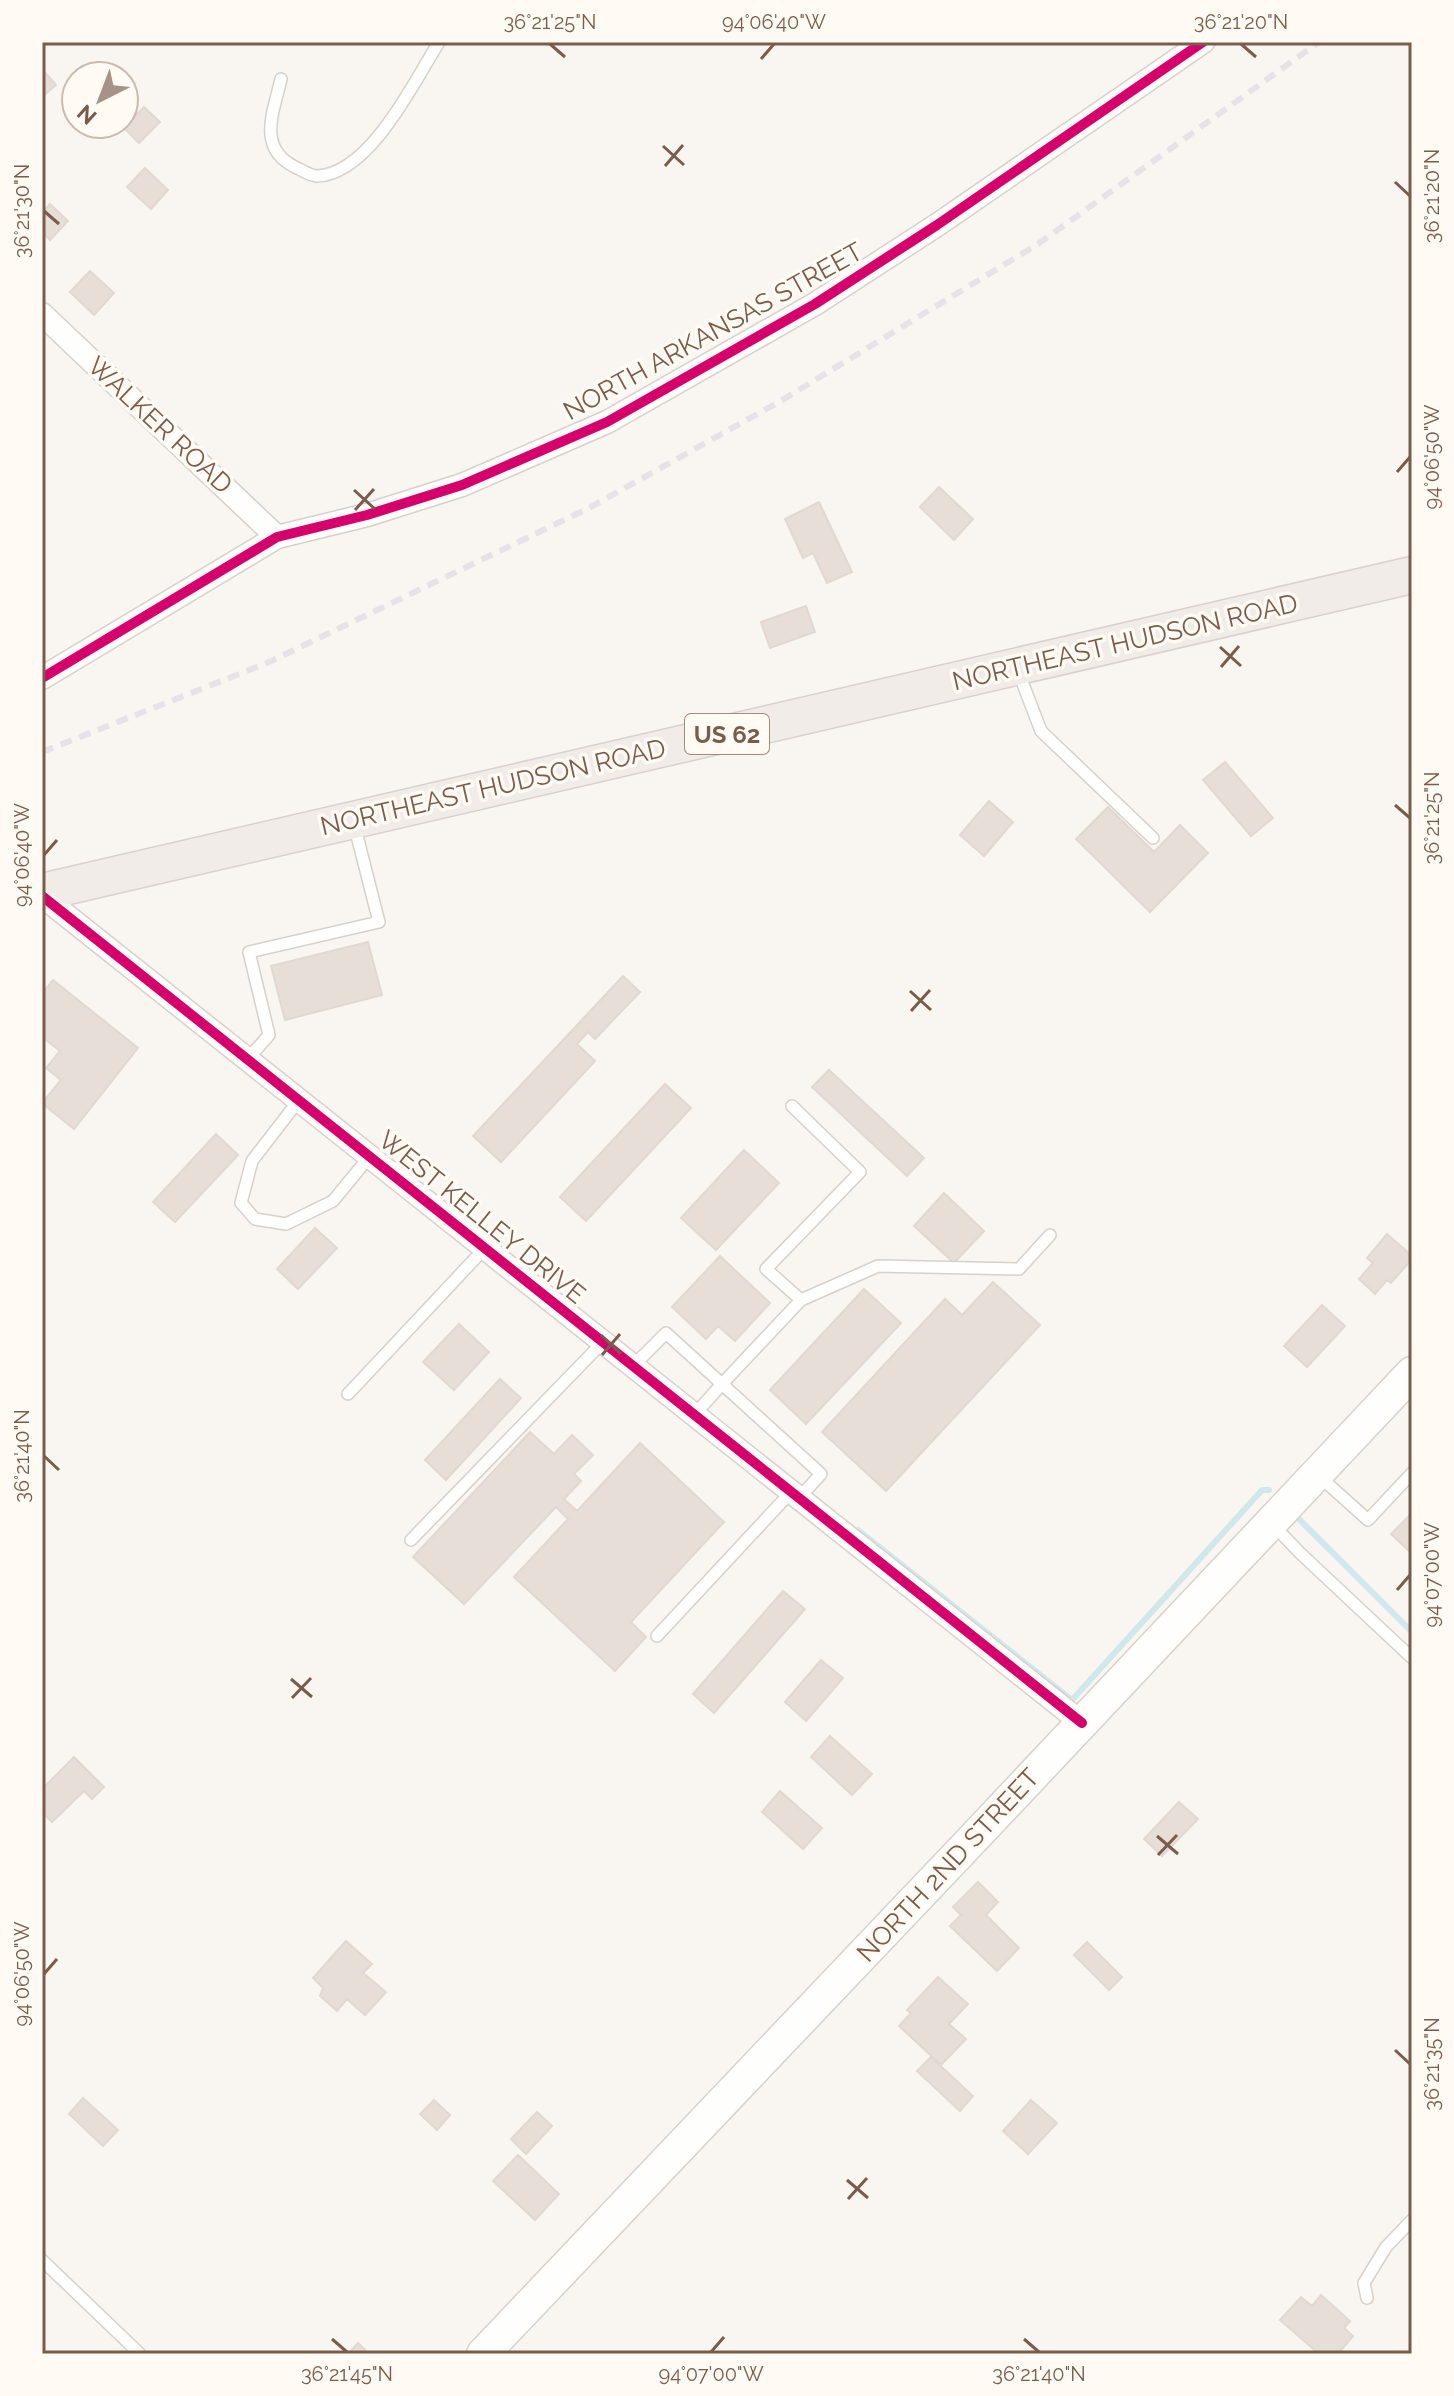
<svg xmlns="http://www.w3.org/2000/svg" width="1454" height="2396" viewBox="0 0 1454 2396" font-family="Raleway,sans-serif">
<rect width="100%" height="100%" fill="#f9f5f0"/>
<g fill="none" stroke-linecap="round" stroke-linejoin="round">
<path stroke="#d0e8ea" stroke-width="6" d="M1298 1518 1412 1632
M858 1530 1072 1700 1262 1490H1269"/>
</g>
<path fill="#e6ded7" stroke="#e2d8d2" stroke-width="2" d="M42 69 56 85 42 97Z
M144 107 160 122 139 143 124 128Z
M145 168 168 190 151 209 127 187Z
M50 204 68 221 50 240 42 232V213Z
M90 271 114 293 94 315 70 292Z
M939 487 973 519 954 540 920 507Z
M819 502 852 572 827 583 813 553 803 558 785 519Z
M806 606 815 632 770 648 761 622Z
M1225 762 1273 818 1251 836 1203 780Z
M989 801 1013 822 984 856 960 835Z
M1108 807 1154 852 1180 825 1208 853 1150 912 1076 839Z
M368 942 382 995 285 1020 271 966Z
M623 976 640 992 595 1039 588 1032 577 1044 595 1061 501 1162 473 1136Z
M53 980 138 1048 74 1129 42 1103 61 1080 46 1068 60 1051 42 1037V994Z
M829 1070 924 1158 907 1176 812 1087Z
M665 1084 691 1108 586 1221 560 1197Z
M216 1134 238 1155 175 1222 153 1202Z
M744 1150 779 1183 716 1250 681 1218Z
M944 1193 984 1231 954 1263 914 1226Z
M315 1228 337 1248 298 1289 277 1269Z
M1387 1234 1412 1256V1259L1391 1283 1387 1280 1375 1294 1359 1279 1373 1263 1367 1258Z
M720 1256 770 1303 735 1341 718 1326 706 1339 672 1307Z
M993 1282 1040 1325 886 1491 822 1432 945 1299 962 1315Z
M864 1289 901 1323 806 1424 770 1390Z
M1322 1305 1345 1326 1307 1367 1284 1346Z
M459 1324 489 1352 454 1390 423 1362Z
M500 1379 521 1398 446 1480 425 1460Z
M530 1432 554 1454 572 1435 593 1455 574 1474 581 1481 564 1499 577 1511 640 1443 724 1522 631 1622 646 1637 615 1671 514 1577 568 1519 556 1507 464 1604 413 1557Z
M1412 1513V1554L1391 1534Z
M783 1591 805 1609 714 1713 693 1694Z
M821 1660 843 1678 806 1721 785 1702Z
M830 1736 872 1774 852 1795 811 1757Z
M74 1757 104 1787 92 1799 84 1791 52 1822 42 1812V1789Z
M780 1791 822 1828 803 1849 762 1812Z
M1179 1802 1198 1819 1162 1856 1144 1839Z
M978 1882 998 1902 986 1915 1019 1948 997 1971 950 1926 961 1915 953 1907Z
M346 1941 372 1964 363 1973 386 1992 365 2015 347 1999 337 2011 320 1996 323 1988 313 1978Z
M1087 1942 1122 1977 1109 1990 1074 1955Z
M938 1977 968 2004 949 2024 966 2039 941 2065 899 2026 911 2013 907 2010Z
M931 2057 973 2096 960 2111 917 2071Z
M83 2098 118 2130 103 2146 69 2114Z
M434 2100 450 2115 437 2130 420 2114Z
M1031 2100 1057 2123 1028 2154 1003 2131Z
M537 2112 552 2126 526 2154 511 2139Z
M518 2155 559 2194 535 2220 493 2181Z
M1321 2295 1350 2321 1344 2328 1353 2336 1338 2354H1319L1280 2320 1301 2297 1312 2306Z
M358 2343 369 2354H348Z"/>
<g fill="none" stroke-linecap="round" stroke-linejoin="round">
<g stroke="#d7d1cb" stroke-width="14">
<path id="service" d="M281 79C274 111 256 148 295 167 302 170 310 176 317 176 370 174 414 82 439 42
M1018 671 1041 731 1153 838
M248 1059 269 1035 249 952 379 922 354 824
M299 1100 252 1161 241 1203 255 1219 286 1224 333 1201 370 1156
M801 1300 878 1266 1019 1269 1050 1235
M633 1366 666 1333 722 1384 801 1300 766 1269 860 1172 792 1106
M348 1394 485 1248
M694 1415 722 1384 821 1474 799 1498
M1319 1476 1368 1520 1412 1473
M1274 1526 1300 1553 1412 1658
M411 1540 603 1342
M657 1636 791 1492
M42 2260 140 2354
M1367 2298 1364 2283 1386 2247 1412 2220"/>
</g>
<g stroke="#d7d1cb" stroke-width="25">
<path id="minor" d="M42 314 277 537
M42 678 277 537 367 515 462 485 607 422 815 304 937 225 1203 42
M42 896 1082 1723"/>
</g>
<g stroke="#d9d2cb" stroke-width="35">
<path id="secondary" d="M483 2354 969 1843 1412 1373"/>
</g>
<g stroke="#dad1cc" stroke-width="39">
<path id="trunk" d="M42 892 1412 575"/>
</g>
<use href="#service" stroke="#fefefd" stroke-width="11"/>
<use href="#minor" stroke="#fefefd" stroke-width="22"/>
<use href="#secondary" stroke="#fefefd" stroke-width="32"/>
<use href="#trunk" stroke="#f2ece8" stroke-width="36"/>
<path stroke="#e6e3e7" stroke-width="6" stroke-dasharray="12 8" stroke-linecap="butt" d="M42 752 267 663 589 508 779 402 1038 244 1319 42"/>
<g stroke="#fffaf3" stroke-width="15">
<path id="cycleway" d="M42 678 277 537 367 515 462 485 607 422 815 304 937 225 1203 42
M42 896 1082 1723"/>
</g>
<use href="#cycleway" stroke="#d6006c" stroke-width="10"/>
</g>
<path fill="none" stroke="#7a5c4d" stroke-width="3" d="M550 44 565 57M1241 44 1256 57M761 59 774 44M663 146 684 165M665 166 683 145M1395 182 1410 196M44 211 59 224M1397 472 1410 457M354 490 375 509M355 510 374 489M1220 647 1241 666M1221 667 1239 646M1395 805 1410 818M44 855 57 840M910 991 931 1010M911 1011 930 990M601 1335 621 1354M602 1355 620 1334M44 1456 59 1470M1397 1590 1410 1575M291 1679 312 1697M292 1698 311 1678M1157 1836 1178 1854M1158 1855 1177 1835M44 1974 57 1959M1395 2050 1410 2064M847 2180 868 2198M848 2199 867 2178M332 2339 347 2352M1024 2339 1039 2352M711 2352 724 2337"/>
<g text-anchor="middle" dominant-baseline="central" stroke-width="7" stroke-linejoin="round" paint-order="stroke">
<rect fill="#fffaf3" stroke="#a28b7f" stroke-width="2" x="685" y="714" width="84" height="40" rx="6"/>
<g font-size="24" font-weight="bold" fill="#7a5c4d">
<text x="727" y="734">US 62</text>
</g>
<g font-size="26" fill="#7a5c4d" stroke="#fffaf3">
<text transform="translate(713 331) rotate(-29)">NORTH ARKANSAS STREET</text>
<text transform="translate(160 425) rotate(43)">WALKER ROAD</text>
<text transform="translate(1125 642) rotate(-13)">NORTHEAST HUDSON ROAD</text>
<text transform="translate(493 787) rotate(-13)">NORTHEAST HUDSON ROAD</text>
<text transform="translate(482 1217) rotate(39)">WEST KELLEY DRIVE</text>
<text transform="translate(948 1865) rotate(-47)">NORTH 2ND STREET</text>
</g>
</g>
<rect width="1454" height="2396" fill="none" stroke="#fffaf3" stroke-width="88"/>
<g transform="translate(100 100) rotate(222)"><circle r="38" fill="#fffaf3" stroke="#cabbb1" stroke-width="2"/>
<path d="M0-6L14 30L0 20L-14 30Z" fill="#a69286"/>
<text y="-12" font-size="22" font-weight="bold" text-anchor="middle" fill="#7a5c4d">N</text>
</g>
<rect x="44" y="44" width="1366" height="2308" fill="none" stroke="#7a5c4d" stroke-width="3"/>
<g font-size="20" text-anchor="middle" fill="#7a5c4d">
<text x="550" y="29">36°21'25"N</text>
<text x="774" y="29">94°06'40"W</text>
<text x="1241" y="29">36°21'20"N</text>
<text transform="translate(1432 196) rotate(-90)" y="7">36°21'20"N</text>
<text transform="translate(22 211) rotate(-90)" y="7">36°21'30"N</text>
<text transform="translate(1432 457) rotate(-90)" y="7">94°06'50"W</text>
<text transform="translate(1432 818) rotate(-90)" y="7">36°21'25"N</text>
<text transform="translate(22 855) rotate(-90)" y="7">94°06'40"W</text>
<text transform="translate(22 1456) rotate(-90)" y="7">36°21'40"N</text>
<text transform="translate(1432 1575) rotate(-90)" y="7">94°07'00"W</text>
<text transform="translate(22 1974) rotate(-90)" y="7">94°06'50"W</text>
<text transform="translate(1432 2064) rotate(-90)" y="7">36°21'35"N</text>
<text x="347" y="2381">36°21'45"N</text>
<text x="711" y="2381">94°07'00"W</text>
<text x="1039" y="2381">36°21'40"N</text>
</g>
</svg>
